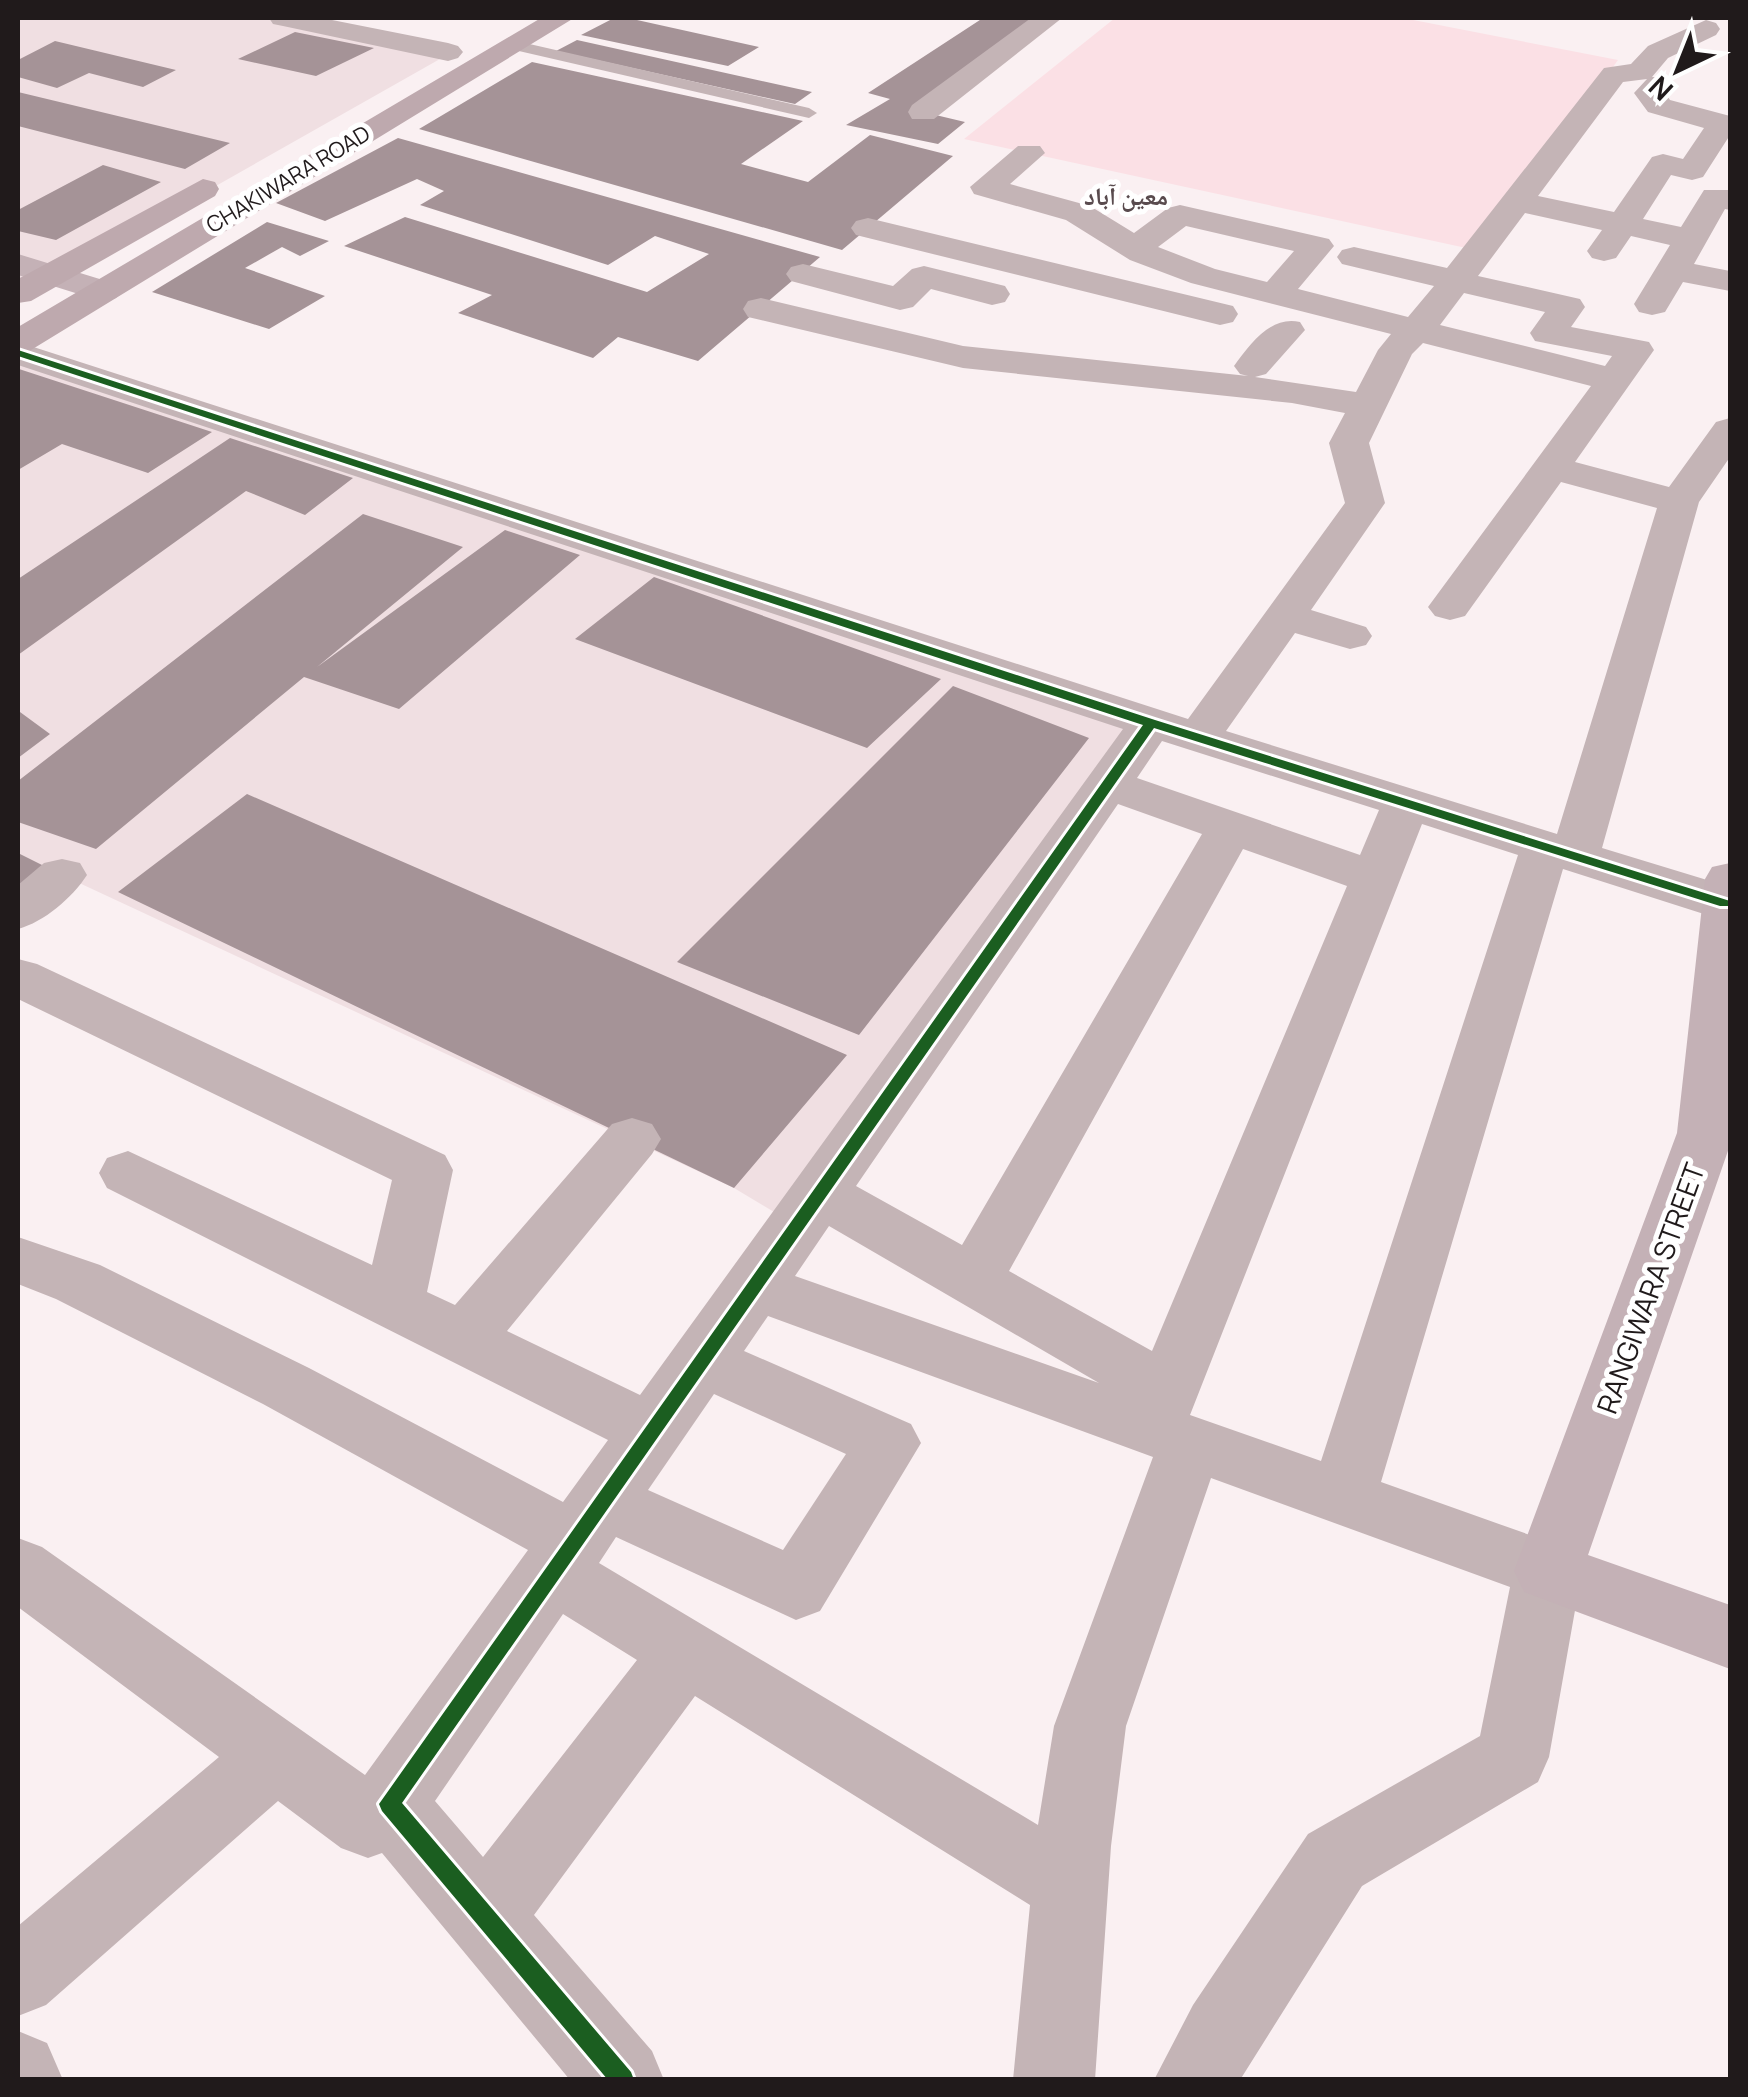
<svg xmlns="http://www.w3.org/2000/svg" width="1748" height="2097" viewBox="0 0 1748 2097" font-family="Manrope,'Noto Naskh Arabic',sans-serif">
<rect width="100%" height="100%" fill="#faf0f2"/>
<path fill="#f0dfe2" d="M18 18H273L447 55 18 298Z
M18 346 1151 723 799 1227 734 1188 62 875 18 911Z"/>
<path fill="#fbe0e5" d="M1115 18H1403L1618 60 1480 251 964 139Z"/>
<path fill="#a59397" d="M614 18H628L759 47 728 66 581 35Z
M983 18H1040L923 112 965 122 938 144 846 125 890 99 868 93Z
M295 32 374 48 316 76 238 59Z
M577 40 812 92 795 104 556 51Z
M55 41 176 70 143 87 89 73 57 88 18 77V60Z
M532 62 803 121 741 164 808 182 870 135 953 156 842 250 419 129Z
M18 92 230 143 185 169 18 126Z
M398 138 820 257 698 361 618 337 593 358 458 313 492 295 344 246 405 217 647 292 709 254 655 236 608 265 420 205 444 191 417 179 325 221 276 203Z
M103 165 161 182 56 240 18 231V210Z
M267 222 329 241 300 256 282 247 245 268 325 296 269 329 152 292Z
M19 369 212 432 148 473 62 444 18 470Z
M230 438 353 478 305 515 246 491 18 655V579Z
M363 514 463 547 317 667 505 530 580 555 399 709 304 677 96 849 18 822V781Z
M654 577 941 679 867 748 575 639Z
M953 686 1089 738 859 1035 677 962Z
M20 712 50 734 18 758V714Z
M247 794 847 1055 734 1188 118 892Z
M18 853 62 875 18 910Z"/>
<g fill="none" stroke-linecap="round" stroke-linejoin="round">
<path fill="#c4b4b6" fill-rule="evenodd" d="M512 40 809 108 817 113 809 118 506 48V42Z"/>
<path fill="#c4b4b6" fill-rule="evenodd" d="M269 18H322L448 43 458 46 463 52 458 58 448 61 283 26 273 24Z
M1031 18H1062L934 119H912L908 112 912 105Z
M1706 20 1716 23 1720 29 1716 35 1668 58 1652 77 1670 78 1674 84 1666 94 1670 100 1730 116V135L1703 177 1692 180 1671 175 1643 219 1681 227 1704 190H1730V210L1725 209 1694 264 1730 271V291L1683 282 1665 312 1652 315 1639 312 1634 304 1670 245 1631 236 1616 258 1604 261 1592 258 1587 251 1602 230 1525 213 1478 276 1580 299 1585 307 1571 327 1649 342 1654 350 1575 462 1669 487 1716 422 1730 418V457L1699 502 1602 848 1730 887V918L1707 915 1563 869 1381 1482 1572 1550 1582 1571 1549 1757 1538 1782 1362 1886 1240 2080H1154L1193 2005 1308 1834 1480 1736 1510 1587 1211 1478 1126 1726 1111 1846 1095 2080H1013L1030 1905 695 1696 534 1915 652 2051 664 2080H570L382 1853 368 1858 341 1848 278 1801 46 2005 18 2016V1926L219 1757 18 1607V1538L42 1547 365 1775 528 1550 263 1404 56 1299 18 1284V1237L100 1265 309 1368 563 1502 608 1440 107 1188 99 1173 107 1158 128 1151 372 1265 392 1180 18 999V959L37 964 445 1155 453 1170 427 1292 455 1305 612 1124 632 1118 652 1124 661 1139 652 1154 507 1331 640 1395 1123 729 18 365V342L1188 719 1345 503 1329 443 1345 413 1292 403 963 368 748 317 743 309 748 301 761 298 963 346 1248 376 1240 374 1234 366C1250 344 1271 315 1300 322L1305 330 1266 374 1255 377 1356 392 1378 350 1391 334 1191 283 1130 260 1066 220 974 194 970 187 1018 146H1040L1045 153 1010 184 1090 206 1134 233 1168 208 1180 205 1329 239 1334 246 1298 289 1408 317 1434 286 1342 264 1337 257 1342 250 1354 247 1447 268 1604 68 1631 64 1648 46ZM1647 79 1634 93 1648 112 1704 128 1683 159 1663 154 1652 157 1614 212 1538 196 1623 82ZM1186 226 1294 251 1267 282 1215 269 1158 247ZM1464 293 1545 312 1530 333 1535 341 1612 356 1605 366 1440 325ZM1423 343 1591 386 1428 607 1435 616 1450 620 1465 616 1561 482 1657 508 1557 834 1226 731 1295 633 1350 649 1366 645 1372 636 1366 627 1311 610 1385 503 1369 443 1412 354ZM1162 741 1379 810 1360 855 1137 778ZM1118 804 1202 834 962 1245 856 1186ZM1422 824 1518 855 1321 1461 1190 1415ZM1243 849 1347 886 1152 1351 1009 1271ZM829 1226 1099 1383 795 1276ZM768 1316 1153 1457 1054 1726 1038 1825 599 1563 616 1537 796 1620 820 1611 921 1443 911 1424 744 1351ZM714 1394 846 1454 783 1550 648 1490ZM563 1614 637 1660 483 1857 435 1801Z
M868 218 1233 306 1238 314 1233 322 1220 325 856 235 851 228 856 221Z
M803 264 893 286 912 269 924 266 1005 286 1010 294 1005 302 992 305 931 289 913 307 900 310 791 281 786 274 791 267Z
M62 859 80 863 87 875C72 898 44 922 18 929V885L44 863Z
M18 2031 47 2043 63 2080H18Z"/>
<path fill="#c4b1b6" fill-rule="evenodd" d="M18 254 116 284 122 291 116 298 104 302 18 275Z
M1730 863V1145L1588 1555 1730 1605V1669L1524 1592 1514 1571 1677 1133 1705 879 1712 867Z"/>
<path fill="#bea9ae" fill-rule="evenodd" d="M541 18H574L31 350 18 353V327Z
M203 179 215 182 219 189 215 196 31 301 18 303V279Z"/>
<g stroke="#fff" stroke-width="6">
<path id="cycleway" d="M18 350 1155 720 1730 901V906H1720L1154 728 402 1803 631 2072 634 2080H608L382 1811 379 1804 1143 725 18 356Z"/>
</g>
<use href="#cycleway" fill="#1b5e20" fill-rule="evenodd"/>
</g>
<g text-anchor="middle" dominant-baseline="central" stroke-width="10" stroke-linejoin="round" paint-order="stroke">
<g font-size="22" fill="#201a1b" stroke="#fff">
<text transform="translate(288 179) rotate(-31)">CHAKIWARA ROAD</text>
</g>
<g font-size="25" font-weight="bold" fill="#594b4e" stroke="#fff">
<text x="1126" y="195">معین آباد</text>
</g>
<g font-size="28" fill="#201a1b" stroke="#fff">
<text transform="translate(1650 1288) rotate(-70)">RANGIWARA STREET</text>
</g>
</g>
<rect width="1748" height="2097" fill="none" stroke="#201a1b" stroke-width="40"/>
<g transform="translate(1678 70) rotate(223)" stroke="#ffffff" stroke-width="8" paint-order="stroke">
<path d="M0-8L18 38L0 25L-18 38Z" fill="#201a1b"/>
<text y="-15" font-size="28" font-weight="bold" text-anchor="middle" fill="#201a1b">N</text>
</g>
</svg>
